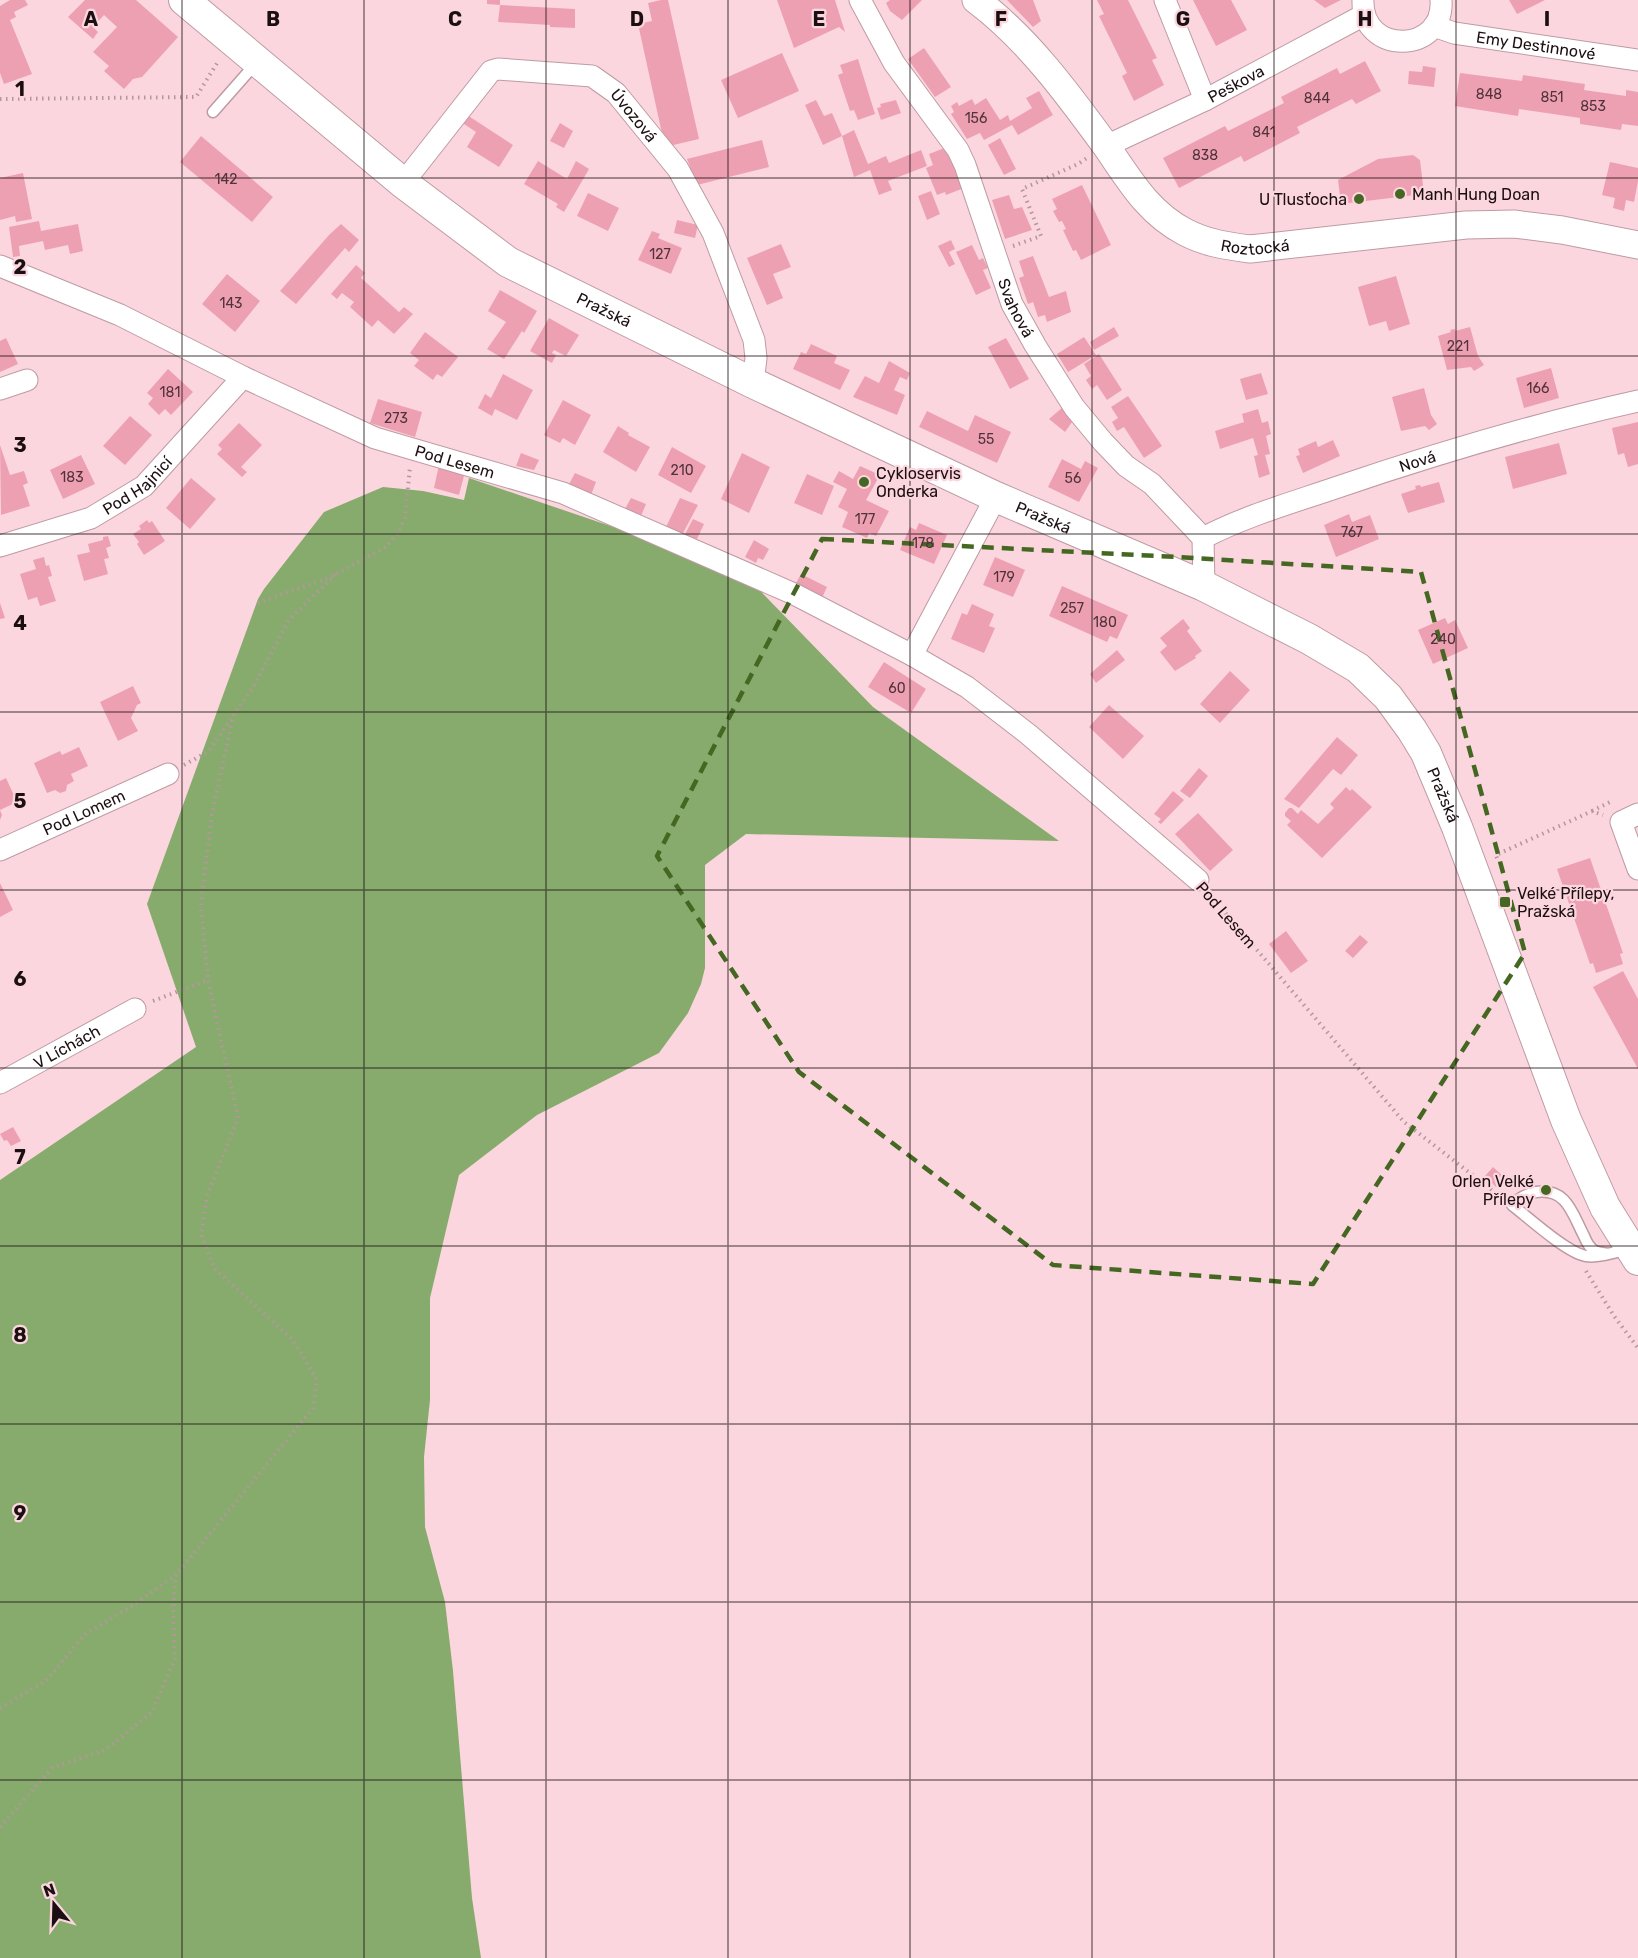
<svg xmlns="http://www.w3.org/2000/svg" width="1638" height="1958" viewBox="0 0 1638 1958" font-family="Rubik,sans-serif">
<rect width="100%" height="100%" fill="#fbd6de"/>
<path fill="#87ab6c" d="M469 478 740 570 873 707 1059 841 746 834 705 865V968L701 984 688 1013 659 1053 537 1115 459 1175 430 1298V1400L424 1457 425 1527 445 1602 453 1671 472 1898 481 1958H0V1180L196 1047 147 904 258 599 264 589 324 512 383 487 423 491 464 500Z"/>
<path fill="#eea0b3" d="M10 0H25L28 5 14 12 16 17 10 20 32 74 4 84 0 73V6Z
M85 0H136L178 37 142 77 133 79 124 89 104 71 109 66 93 52 117 27 104 15 93 27 98 32 93 39 68 17Z
M487 0H500V5L575 9V28L550 27V25L498 22 500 5 487 4Z
M661 0H668L699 139 665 147 638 24 652 21 648 3Z
M777 0H835L845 32 839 27 794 48Z
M890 0H922L902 20 890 11 886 3Z
M1007 0H1033L1041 21 1033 27Z
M1097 0H1128L1157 58 1152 60 1164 85 1134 101 1122 76 1127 73 1099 16 1104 14Z
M1193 0H1231L1247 30 1216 46Z
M1314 0H1341L1325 8Z
M1509 0H1545L1517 14Z
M924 48 951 87 935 97 908 59Z
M782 53 799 91 738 118 721 80Z
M858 59 875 114 858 120 854 110 850 111 838 75 843 73 840 65Z
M1365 61 1381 91 1356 104 1352 99 1297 127 1300 133 1244 162 1241 156 1179 188 1163 158 1225 126 1228 131 1284 103 1281 97 1337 68 1340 74Z
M1423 66 1436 68 1434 87 1408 84 1409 71 1422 72Z
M1460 73 1522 81 1523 75 1585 84 1584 90 1626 96V90L1638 92V126L1622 124 1621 130 1580 124V118L1560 115 1519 109 1518 116 1455 106Z
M1039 91 1053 115 1018 135 1012 125 984 140 980 133 967 139 951 114 954 112 951 106 957 102 959 106 972 99 975 105 986 98 1000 120 1008 115 1010 121 1032 108 1026 98Z
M816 100 824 116 832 113 842 136 823 145 805 105Z
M896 100 901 113 881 120 877 108 881 107 880 104Z
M467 115 513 145 499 167 467 147 476 132 461 122Z
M560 123 573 131 564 148 550 141Z
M854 130 868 164 886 156 889 163 921 150 927 166 888 181 892 190 879 195 870 170 854 177 842 136Z
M201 136 273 197 252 222 180 162Z
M1000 138 1016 169 1004 175 988 145Z
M762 140 769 167 697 185 687 159Z
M947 147 964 188 946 195 945 192 937 195 926 168 933 165 929 154Z
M1413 155 1420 160 1424 194 1341 204 1338 180 1378 159Z
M538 161 567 179 576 161 589 169 564 212 556 207 558 204 524 184Z
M1610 162 1638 168V181L1634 202 1626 200 1624 211 1613 208 1615 198 1602 195Z
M23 173 32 219 16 222 15 216 0 220V178Z
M1082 185 1111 245 1081 260 1076 250 1073 251 1063 230 1066 229 1062 221 1059 222 1053 211 1057 209 1052 199Z
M931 191 940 214 927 220 918 196Z
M588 193 619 208 608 231 577 216Z
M1009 195 1014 209 1022 207 1032 230 1005 239 992 200Z
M677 220 698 225 695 238 674 233Z
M39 221 41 231 78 224 83 251 70 254 68 245 45 250 43 241 19 246 20 256 13 257 9 227Z
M341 224 359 240 349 252 345 248 296 304 280 291 329 235Z
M652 231 660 234 658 238 682 248 671 274 638 260Z
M951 240 955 249 949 252 955 264 949 267 938 246Z
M781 244 791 267 773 274 783 298 767 305 747 258Z
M972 245 979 260 983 258 988 268 983 270 991 288 976 295 956 252Z
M1033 256 1049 297 1066 291 1071 312 1047 322 1045 315 1038 317 1033 302 1028 304 1019 278 1024 276 1019 261Z
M356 265 365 273 361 278 399 312 404 307 413 314 394 334 378 320 372 327 350 307 354 302 342 293 337 299 331 294Z
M227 274 260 301 235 332 202 304Z
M1396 276 1410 324 1389 331 1386 321 1369 326 1358 287Z
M500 290 537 311 524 333 522 331 504 359 487 349 506 322 488 311Z
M549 318 579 335 566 356 554 350 552 353 556 355 552 363 530 351Z
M1114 327 1119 336 1094 350 1090 342Z
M1470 327 1478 356 1484 365 1474 371 1471 367 1447 370 1438 336 1451 332 1450 330 1455 329V331Z
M425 332 458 357 442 377 437 374 433 380 414 366 419 360 410 353Z
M1084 337 1096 355 1068 372 1057 354Z
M6 338 18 364 0 372V341Z
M1006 338 1029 379 1010 389 988 347Z
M811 344 837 356 834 363 850 370 840 390 793 369 801 352 806 354Z
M1099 354 1122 390 1107 400 1097 385 1092 389 1086 380 1091 376 1084 364Z
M889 361 910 373 907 380 900 377 894 390 905 395 897 415 853 397 865 376 879 383Z
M1551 368 1559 398 1524 408 1516 378Z
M168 369 193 392 171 415 165 409 159 415 148 404 153 398 147 393Z
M1261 373 1268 394 1246 400 1240 379Z
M503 374 533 390 517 420 495 409 492 416 478 408 485 394 491 398Z
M1424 388 1431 415 1437 424 1429 430 1425 426 1401 431 1392 397Z
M1128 396 1162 446 1144 458 1124 427 1117 431 1112 422 1118 418 1111 407Z
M378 399 422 412 415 437 370 423Z
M563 400 591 415 575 445 563 438 560 443 544 435Z
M1063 407 1072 422 1065 432 1049 419Z
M1258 409 1262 423 1268 421 1271 434 1266 436 1270 454 1265 455 1270 474 1259 478 1254 456 1258 455 1253 438 1220 449 1215 431 1244 422 1242 414Z
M927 411 968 431 975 415 1011 432 997 463 919 427Z
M130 416 152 435 125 465 103 446Z
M1638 422V464L1628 467 1624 453 1618 455 1612 428Z
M239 423 262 445 241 467 247 472 242 477 217 454 222 449 218 445Z
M618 426 629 433 628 435 650 447 636 472 603 452Z
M1333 440 1340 456 1303 473 1296 456 1300 455 1298 449 1316 441 1318 447Z
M1559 443 1567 474 1513 489 1505 457Z
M0 445 10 475 24 471 28 483 23 485 30 506 1 515Z
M672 447 706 466 691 493 658 475Z
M521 453 539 460 534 470 516 466Z
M742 453 770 467 749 513 721 499Z
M81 455 95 484 63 499 50 470Z
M1062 459 1081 469 1085 461 1098 468 1079 502 1048 487Z
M439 465 465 472 459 495 434 488Z
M860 466 880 475 866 500 889 511 876 536 869 533 867 538 842 527 848 512 838 507 847 489 833 482 839 471 853 479Z
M575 473 596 482 591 495 568 486Z
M807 474 834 486 822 515 794 503Z
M191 478 216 499 190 529 166 508Z
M1439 482 1445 502 1408 513 1401 494 1416 489 1415 486 1420 485 1421 487Z
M631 498 646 504 641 516 625 509Z
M680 498 698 505 682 535 666 527Z
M1349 514 1352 522 1370 515 1379 539 1336 557 1324 525Z
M693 519 704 524 697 539 684 536Z
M147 520 149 523 152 521 165 541 144 555 137 544 139 542 133 534 141 529 139 526Z
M919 523 947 535 934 564 900 550 910 527 916 530Z
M108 536 111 546 106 548 109 558 104 559 108 574 84 581 77 555 90 552 88 544 103 540V537Z
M754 540 769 549 763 560 758 558 756 563 745 557Z
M44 557 46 566 49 565 52 576 48 577 56 601 40 606 37 597 28 600 20 574 36 569 33 560Z
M995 557 1025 570 1013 597 983 585Z
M801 574 827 587 822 598 795 585Z
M1062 586 1128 615 1117 639 1110 636 1107 642 1049 616Z
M0 603 5 618 0 619Z
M972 604 994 614 989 626 995 628 984 653 951 639 962 613 967 615Z
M1445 618 1448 624 1455 620 1468 648 1433 664 1418 630Z
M1183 619 1190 628 1187 631 1202 651 1195 656 1196 658 1175 671 1160 652 1167 646 1160 638Z
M1117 650 1125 660 1096 683 1090 674Z
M884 662 926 689 911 713 868 687Z
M1230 671 1250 690 1220 723 1200 704Z
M133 686 141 703 137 705 131 718 138 731 118 741 100 702Z
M1109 705 1144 736 1123 759 1089 727Z
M1337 737 1358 755 1341 775 1333 769 1299 808 1284 799Z
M79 747 88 766 71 774 74 781 67 785 66 791 60 793 55 790 47 793 34 763 60 751 62 755Z
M1199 768 1208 776 1190 798 1180 791Z
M6 778 17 802 0 810 2 815 0 820V781Z
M1346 787 1350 791 1352 789 1372 807 1322 858 1287 825 1291 821 1285 816V813L1289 808H1292L1298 814 1301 810 1318 824 1334 808 1330 804Z
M1173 791 1184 800 1161 824 1158 822 1161 819 1154 814Z
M1198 813 1233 850 1210 871 1175 834Z
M1590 858 1623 953 1620 954 1623 964 1596 973 1593 963 1590 964 1557 869Z
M0 883 13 910 0 917Z
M1286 931 1308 961 1291 973 1269 944Z
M1360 935 1368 942 1353 958 1345 951Z
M1623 971 1638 999V1069L1593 987Z
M13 1127 21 1141 11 1146 7 1140 4 1141 0 1134Z
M1493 1167 1505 1178 1496 1187 1485 1176Z"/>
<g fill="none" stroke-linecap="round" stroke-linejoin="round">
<g stroke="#be9ba3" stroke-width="13">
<path id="service" d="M213 112 257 62
M1609 1254C1605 1253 1598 1253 1595 1251 1589 1248 1586 1241 1584 1236 1572 1213 1567 1188 1536 1192 1526 1194 1519 1198 1512 1205 1529 1218 1567 1253 1586 1256 1599 1258 1615 1252 1628 1249"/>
</g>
<g stroke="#be9ba3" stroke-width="23">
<g id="minor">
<path id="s1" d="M860 0 894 63 958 150 965 165 1012 304 1035 345 1074 407 1103 442 1126 466 1152 484 1203 538 1204 586"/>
<path d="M1165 0 1205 100"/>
<path d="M1363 0C1361 56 1445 54 1441 0"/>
<path id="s2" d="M1434 26 1454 33 1638 60"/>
<path id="s3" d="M1106 146 1205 100 1364 15"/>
<path id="s4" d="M403 183 491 71 498 69 592 76 616 93 678 169 713 233 754 340 756 358 753 383"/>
<path id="s5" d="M0 266 120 315 243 377 375 438 563 493 794 594 912 655 967 687 1028 734 1198 880"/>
<path d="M0 389 27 380"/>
<path id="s6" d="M1203 538C1245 516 1291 503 1335 488 1435 454 1535 424 1638 401"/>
<path id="s7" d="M0 546 91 518 144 486 243 377"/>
<path d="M912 655 996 497"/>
<path d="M1638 814 1621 822 1638 869"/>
<path id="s8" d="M0 850 168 774"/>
<path id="s9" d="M0 1083 135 1009"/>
</g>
</g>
<g stroke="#be9ba3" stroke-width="29">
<g id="tertiary">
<path id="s10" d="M976 0C1028 39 1068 94 1106 146 1129 179 1147 212 1185 232 1206 243 1227 246 1250 249L1466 225 1514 224 1562 230 1638 245"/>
</g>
</g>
<g stroke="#be9ba3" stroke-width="32">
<g id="secondary">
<path id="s11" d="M184 0 403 183 508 262 753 383 996 497 1204 586 1309 639 1358 668 1388 697 1412 730 1426 753 1457 827 1566 1120 1605 1207 1638 1260"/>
</g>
</g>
<path stroke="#b4979d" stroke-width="4" stroke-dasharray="1.5 4.5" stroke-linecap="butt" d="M0 99 196 97 219 60
M1013 246 1041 236 1022 189 1078 164 1087 158
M258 603 328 578 386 547 397 534 405 518 410 467
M184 765 209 751 253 687 289 620 336 574
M1592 811 1610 802
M1497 858 1496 855 1592 811 1603 815
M1210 895 1404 1122 1501 1197
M153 1001 208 980
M1586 1271 1614 1316 1638 1348
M0 1708 46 1681 84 1635 135 1604 176 1575 313 1408 317 1380 293 1340 215 1269 201 1235 207 1196 238 1118 208 980 201 904 212 814 233 716
M0 1827 52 1768 105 1750 152 1712 175 1659 173 1608 176 1576"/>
<use href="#service" stroke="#fff" stroke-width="10"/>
<use href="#minor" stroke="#fff" stroke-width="21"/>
<use href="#tertiary" stroke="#fff" stroke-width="27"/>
<use href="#secondary" stroke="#fff" stroke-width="30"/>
</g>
<path fill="none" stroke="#446821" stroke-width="4.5" stroke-dasharray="12 8" stroke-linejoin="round" d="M822 539 1177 557 1421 572 1525 953 1313 1284 1053 1265 799 1072 657 856Z"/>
<path fill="none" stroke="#1c0f12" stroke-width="1.5" stroke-opacity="0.55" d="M182 0V1958M364 0V1958M546 0V1958M728 0V1958M910 0V1958M1092 0V1958M1274 0V1958M1456 0V1958M0 178H1638M0 356H1638M0 534H1638M0 712H1638M0 890H1638M0 1068H1638M0 1246H1638M0 1424H1638M0 1602H1638M0 1780H1638"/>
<g fill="#446821" stroke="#fbd6de" stroke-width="2">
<circle cx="1400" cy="194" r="6"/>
<circle cx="1359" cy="199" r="6"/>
<circle cx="864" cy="482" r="6"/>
<rect x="1499" y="896" width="12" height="12" rx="3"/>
<circle cx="1546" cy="1190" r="6"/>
</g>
<g text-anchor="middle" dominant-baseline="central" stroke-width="4.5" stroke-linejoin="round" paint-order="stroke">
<g font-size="14" fill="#50333a">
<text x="1489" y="94">848</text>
<text x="1552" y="97">851</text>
<text x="1317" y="98">844</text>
<text x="1593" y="106">853</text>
<text x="976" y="118">156</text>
<text x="1264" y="132">841</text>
<text x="1205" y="155">838</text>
<text x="226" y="179">142</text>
<text x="660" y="254">127</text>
<text x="231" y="303">143</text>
<text x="1458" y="346">221</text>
<text x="1538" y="388">166</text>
<text x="170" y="392">181</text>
<text x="396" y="418">273</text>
<text x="986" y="439">55</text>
<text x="682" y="470">210</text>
<text x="72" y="477">183</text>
<text x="1073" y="478">56</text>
<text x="865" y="519">177</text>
<text x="1352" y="532">767</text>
<text x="923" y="543">178</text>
<text x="1004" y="577">179</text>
<text x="1072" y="608">257</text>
<text x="1105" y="622">180</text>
<text x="1443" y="639">240</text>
<text x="897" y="688">60</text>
</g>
<g font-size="16" fill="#1c0f12" stroke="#fbd6de">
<text stroke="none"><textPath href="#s2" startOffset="104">Emy Destinnové</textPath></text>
<text stroke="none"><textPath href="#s3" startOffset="144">Peškova</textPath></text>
<text stroke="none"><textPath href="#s4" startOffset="302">Úvozová</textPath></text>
<text stroke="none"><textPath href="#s10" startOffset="387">Roztocká</textPath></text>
<text stroke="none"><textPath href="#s1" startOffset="348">Svahová</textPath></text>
<text stroke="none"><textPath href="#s11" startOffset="524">Pražská</textPath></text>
<text stroke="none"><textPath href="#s5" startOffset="496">Pod Lesem</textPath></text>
<text stroke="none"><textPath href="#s6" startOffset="228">Nová</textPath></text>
<text stroke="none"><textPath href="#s7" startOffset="152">Pod Hajnicí</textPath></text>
<text stroke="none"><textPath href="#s11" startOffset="1010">Pražská</textPath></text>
<text stroke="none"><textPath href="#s11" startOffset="1514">Pražská</textPath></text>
<text stroke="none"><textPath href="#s8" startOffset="92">Pod Lomem</textPath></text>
<text transform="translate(1226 915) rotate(49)">Pod Lesem</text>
<text stroke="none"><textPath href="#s9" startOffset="76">V Líchách</textPath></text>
</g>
<g font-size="16" fill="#1c0f12" stroke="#fbd6de" text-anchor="start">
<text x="1412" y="194">Manh Hung Doan</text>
<text x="1347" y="199" text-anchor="end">U Tlusťocha</text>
<text x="876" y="473">Cykloservis<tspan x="876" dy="18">Onderka</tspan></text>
<text x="1517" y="893">Velké Přílepy,<tspan x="1517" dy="18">Pražská</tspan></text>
<text x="1534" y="1181" text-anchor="end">Orlen Velké<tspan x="1534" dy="18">Přílepy</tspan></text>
</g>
</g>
<g font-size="20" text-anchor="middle" font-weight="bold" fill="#1c0f12" stroke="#fbd6de" stroke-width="4.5" stroke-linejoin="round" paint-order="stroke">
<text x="91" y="26">A</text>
<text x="273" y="26">B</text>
<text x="455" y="26">C</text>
<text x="637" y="26">D</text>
<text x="819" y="26">E</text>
<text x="1001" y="26">F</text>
<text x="1183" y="26">G</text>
<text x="1365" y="26">H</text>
<text x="1547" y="26">I</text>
<text x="20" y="96">1</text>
<text x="20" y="274">2</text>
<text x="20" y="452">3</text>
<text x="20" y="630">4</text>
<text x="20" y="808">5</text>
<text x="20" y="986">6</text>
<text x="20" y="1164">7</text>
<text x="20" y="1342">8</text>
<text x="20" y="1520">9</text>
</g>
<g transform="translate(54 1904) rotate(341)" stroke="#fbd6de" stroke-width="4.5" paint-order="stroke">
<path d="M0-4.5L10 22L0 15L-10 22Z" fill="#1c0f12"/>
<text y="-9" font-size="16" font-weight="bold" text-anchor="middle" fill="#1c0f12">N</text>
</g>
</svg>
